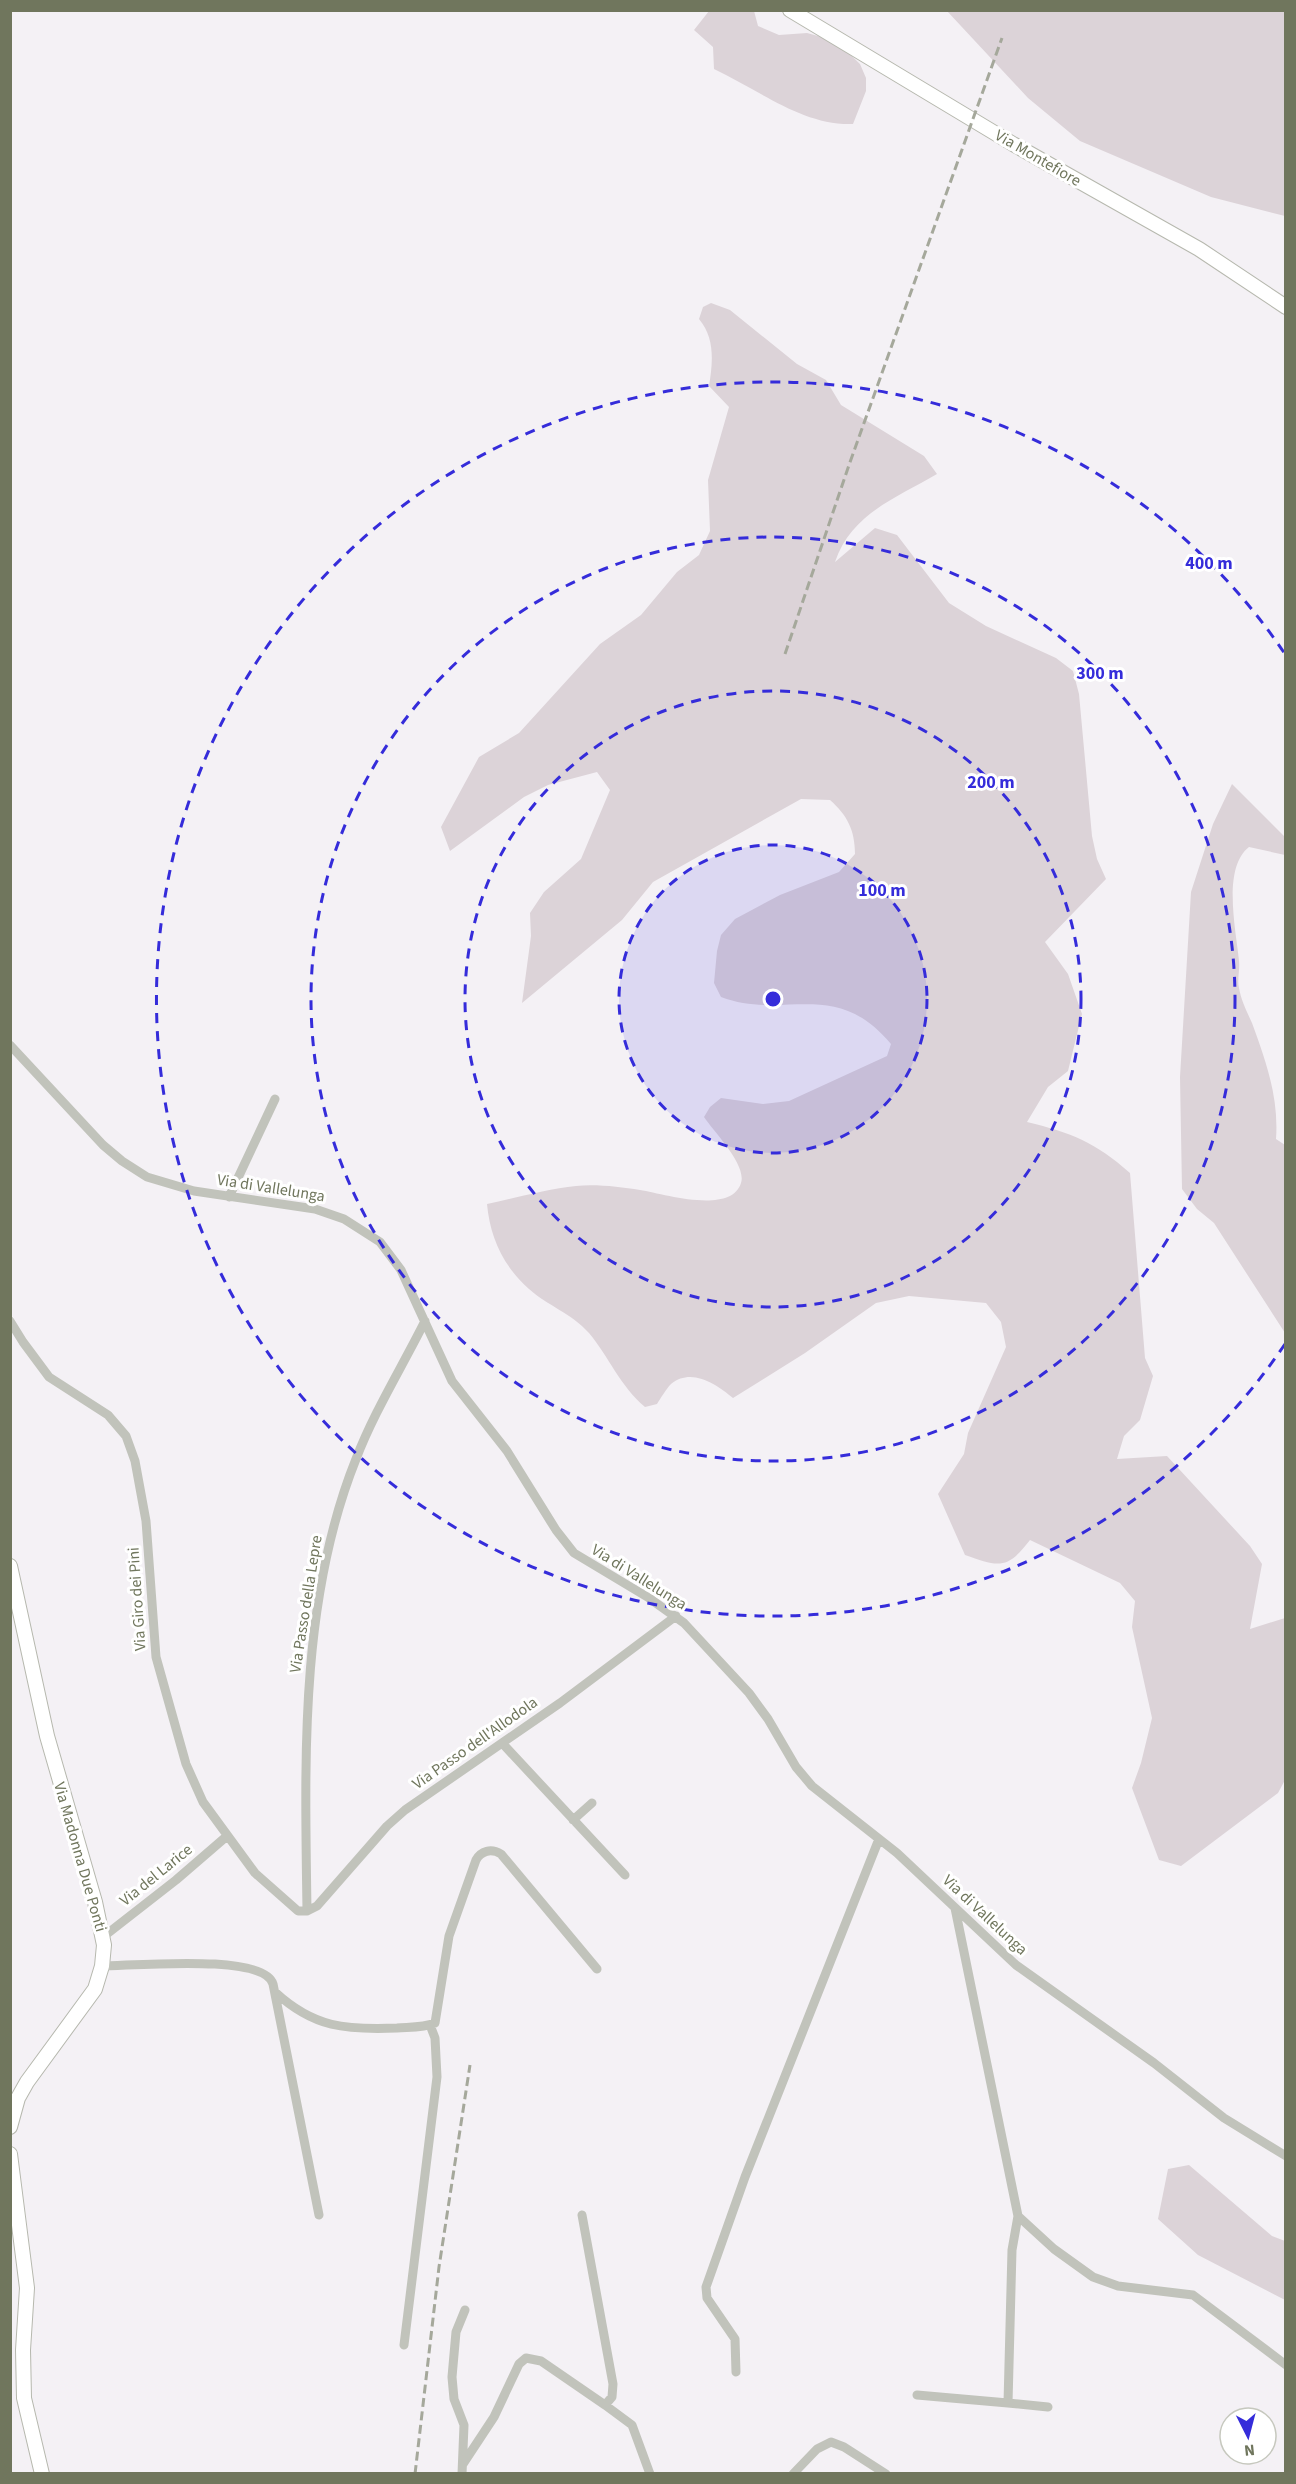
<svg xmlns="http://www.w3.org/2000/svg" width="1296" height="2484" viewBox="0 0 1296 2484" font-family="'Source Sans 3',sans-serif">
<rect width="100%" height="100%" fill="#f4f1f5"/>
<path fill="#dcd3d8" d="M709 11H754L758 26 779 35 807 33 836 41 860 64 866 78V91L853 124C803 126 759 90 714 69L713 47 694 30Z
M947 11H1285V216L1211 197 1080 141 1028 98Z
M711 303 730 310 797 364 826 380 841 405 924 456 937 474C896 498 851 514 835 562L875 528 897 535 949 603 986 626 1056 658 1073 671 1079 694 1092 836 1097 859 1106 879 1045 942 1068 974 1082 1014 1068 1071 1048 1087 1027 1122C1072 1133 1095 1142 1130 1173L1145 1358 1153 1376 1140 1420 1124 1436 1117 1459 1167 1456 1250 1546 1262 1564 1250 1629 1285 1618V1780L1278 1793 1181 1866 1159 1860 1132 1788 1141 1763 1152 1718 1132 1627 1135 1601 1120 1583 1030 1540C1007 1570 999 1567 965 1555L938 1494 964 1454 968 1433 1006 1347 1001 1322 986 1303 909 1296 876 1303 805 1353 733 1398C717 1385 692 1367 671 1384 666 1389 661 1398 657 1404L645 1407C620 1386 609 1357 589 1333 571 1313 548 1306 529 1289 503 1266 490 1237 487 1204 516 1198 547 1189 576 1186 597 1184 620 1187 640 1190 664 1194 731 1215 741 1183 747 1165 714 1132 704 1117L710 1107 721 1098 763 1104 789 1101 887 1056 891 1044C835 977 785 1021 721 997L714 983 717 951 721 935 735 919 780 895 839 872 855 854C855 830 847 815 830 800L801 799 653 882 622 920 522 1003 531 936 530 913 544 892 581 859 610 790 597 772 548 785 524 797 450 851 441 827 479 757 519 733 600 644 641 615 677 572 699 555 710 531 708 480 729 407 709 386C713 362 715 338 699 319L703 307Z
M1232 784 1285 837V855L1249 847C1222 868 1236 930 1239 961 1240 970 1237 980 1239 988 1241 1000 1247 1012 1252 1023 1266 1061 1279 1098 1276 1139L1285 1145V1333L1214 1223 1197 1209 1182 1189 1180 1077 1191 892 1213 824Z
M1189 2165 1272 2236 1285 2241V2300L1198 2255 1158 2219 1168 2169Z"/>
<g fill="none" stroke-linecap="round" stroke-linejoin="round">
<g stroke="#b6b8ae" stroke-width="16">
<path id="secondary" d="M790 10 1013 144 1199 249 1286 307
M10 1566 47 1736 95 1902 104 1945 102 1966 95 1989 27 2082 18 2098 10 2127
M10 2154 27 2288 23 2350 24 2398 42 2474"/>
</g>
<path stroke="#c1c3bb" stroke-width="9" d="M10 1045 103 1145 122 1161 147 1177 194 1191 315 1209 344 1219 380 1242 401 1270 452 1381 507 1451 556 1530 574 1553 649 1598 684 1623 749 1693 768 1719 796 1767 812 1786 897 1853 1016 1965 1154 2063 1224 2118 1286 2156
M229 1197 275 1099
M10 1321 23 1342 49 1377 108 1415 126 1436 135 1461 146 1521 156 1657 186 1764 203 1802 255 1873 298 1911H307L317 1906 387 1826 405 1810 560 1703 676 1616
M502 1743 625 1875
M573 1820 592 1803
M955 1908 1018 2216 1054 2249 1093 2277 1118 2286 1193 2295 1286 2365
M307 1911C305 1762 299 1601 356 1459 374 1412 402 1367 425 1321
M103 1937 176 1880 227 1836
M102 1966C132 1966 264 1953 273 1984L319 2215
M275 1992C314 2028 346 2030 397 2028 409 2027 423 2028 435 2023L449 1936 476 1860C481 1851 491 1848 501 1854L597 1969
M1018 2216 1012 2250 1008 2403 1048 2407
M404 2345 437 2077 435 2038 430 2025
M736 2372 735 2339 707 2298 706 2287 745 2177 879 1839
M917 2395 1008 2403
M605 2405 632 2425 650 2474
M463 2464 494 2417 519 2364 526 2358 541 2361 605 2405 612 2397 613 2384 582 2215
M462 2474 464 2425 454 2399 452 2377 456 2332 465 2310
M793 2474 817 2449 831 2442 844 2447 886 2474"/>
<use href="#secondary" stroke="#fff" stroke-width="14"/>
<path stroke="#a5a89b" stroke-width="3" stroke-dasharray="9 4.5" stroke-linecap="butt" d="M785 654 849 465 1002 38
M415 2474 439 2267 470 2065"/>
</g>
<circle cx="773" cy="999" r="154" fill="#352cda" fill-opacity=".12"/>
<g fill="none" stroke="#352cda" stroke-width="3" stroke-dasharray="10 8">
<circle cx="773" cy="999" r="154"/>
<circle cx="773" cy="999" r="308"/>
<circle cx="773" cy="999" r="462"/>
<path d="M1285 1344A617 617 0 1 1 1285 654"/>
</g>
<g text-anchor="middle" dominant-baseline="central" stroke-width="6" stroke-linejoin="round" paint-order="stroke">
<g font-size="16" fill="#70765d" stroke="#fff">
<text transform="translate(1038 158) rotate(30)">Via Montefiore</text>
<text transform="translate(271 1188) rotate(9)">Via di Vallelunga</text>
<text transform="translate(639 1577) rotate(32)">Via di Vallelunga</text>
<text transform="translate(137 1599) rotate(-94)">Via Giro dei Pini</text>
<text transform="translate(306 1604) rotate(-81)">Via Passo della Lepre</text>
<text transform="translate(475 1743) rotate(-35)">Via Passo dell'Allodola</text>
<text transform="translate(80 1857) rotate(74)">Via Madonna Due Ponti</text>
<text transform="translate(156 1875) rotate(-39)">Via del Larice</text>
<text transform="translate(985 1915) rotate(43)">Via di Vallelunga</text>
</g>
</g>
<circle cx="773" cy="999" r="9" fill="#352cda" stroke="#fff" stroke-width="3"/>
<g font-size="18" text-anchor="middle" font-weight="bold" fill="#352cda" stroke="#fff" stroke-width="6" stroke-linejoin="round" paint-order="stroke">
<text x="1209" y="569">400 m</text>
<text x="1100" y="679">300 m</text>
<text x="991" y="788">200 m</text>
<text x="882" y="896">100 m</text>
</g>
<rect width="1296" height="2484" fill="none" stroke="#70765d" stroke-width="24"/>
<g transform="translate(1248 2436) rotate(174)"><circle r="28" fill="#ffffff" stroke="#c6c8be" stroke-width="1.5"/>
<path d="M0-4.5L10 22L0 15L-10 22Z" fill="#352cda"/>
<text y="-9" font-size="16" font-weight="bold" text-anchor="middle" fill="#70765d">N</text>
</g>
</svg>
